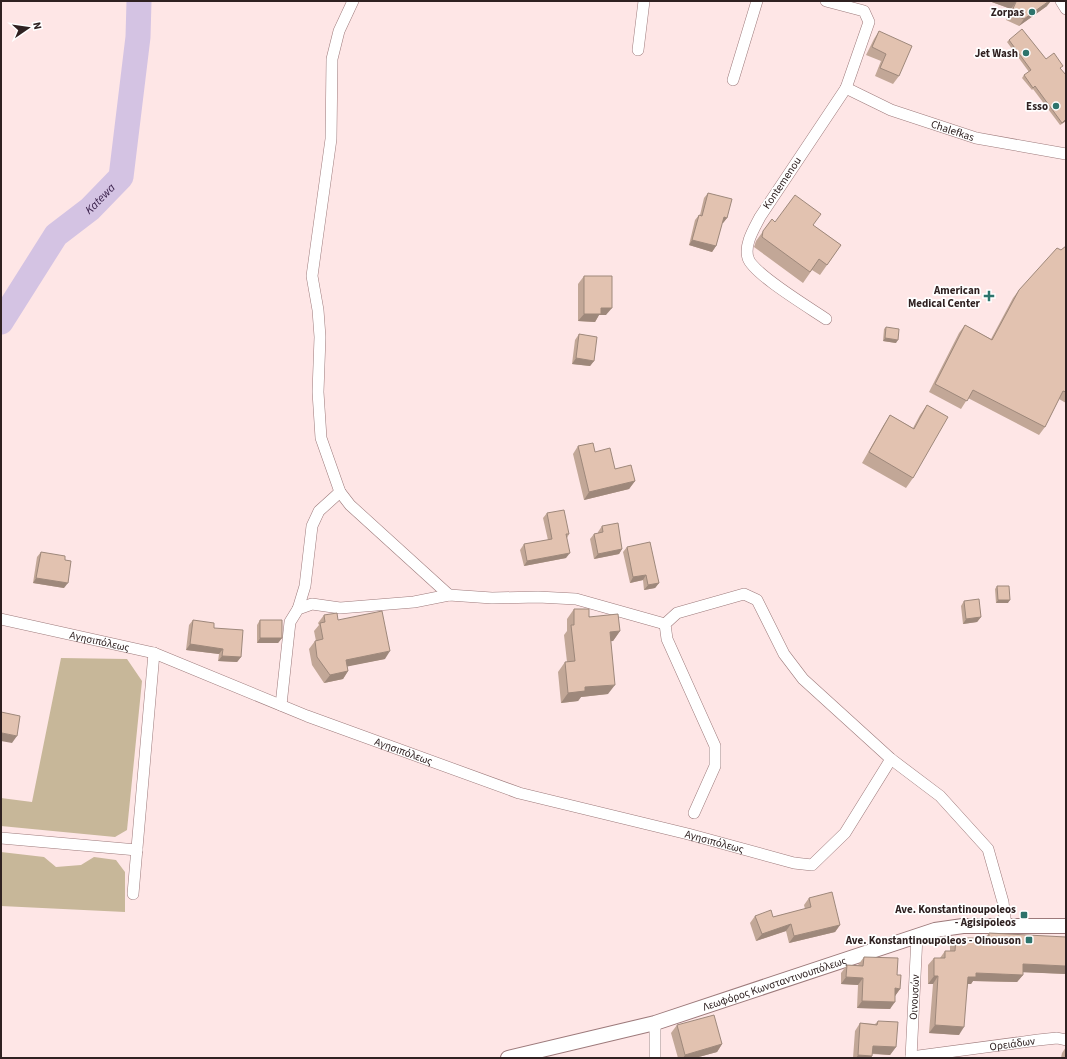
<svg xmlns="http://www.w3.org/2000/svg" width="1067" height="1059" viewBox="0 0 1067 1059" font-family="'Source Sans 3',sans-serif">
<rect width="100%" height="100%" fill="#fee6e6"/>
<path fill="#c7b799" d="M61 658 127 659 142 681 127 830 115 837 1 826V798L32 802Z
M1 852 44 857 56 867 81 865 94 857 116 860 125 872V912L1 906Z"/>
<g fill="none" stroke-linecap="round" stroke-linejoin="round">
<path stroke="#d4c3e3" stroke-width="25" id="s1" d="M1 322 56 235 90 209 121 177 138 37 139 1"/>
<g stroke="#9d7a7b" stroke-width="12">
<g id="minor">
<path d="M353 1 339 31 332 59 331 139 312 276 318 310 320 337 318 392 321 438 340 492 350 505 449 595"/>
<path d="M826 1 864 11 869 22 846 88 760 217C754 229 744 244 748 258 753 274 810 308 826 319"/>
<path d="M1061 1 1066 9"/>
<path d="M638 50 644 1"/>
<path d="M733 80 757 1"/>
<path id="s2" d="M846 88 891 110 976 138 1066 154"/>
<path d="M298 609 305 586 312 526 319 511 340 492"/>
<path id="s3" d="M1 619 154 653 307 716 519 793 688 834 794 863 812 865 845 833 891 759"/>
<path d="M281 705 290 622 298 609 312 604 340 608 414 602 449 595 492 598 538 597 576 599 665 624"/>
<path d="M694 813 715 766V746L667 639 665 624 677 613 744 594 757 600 784 654 803 679 891 759 940 796 988 849 1003 902 1006 926"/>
<path d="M1 838 137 850"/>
<path d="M133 894 154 653"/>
<path id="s4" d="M911 1057 1038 1040 1057 1038 1066 1040"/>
<path d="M655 1058V1023"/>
<path id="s5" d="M911 1058 917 936"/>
</g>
</g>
<g stroke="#9d7a7b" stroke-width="16">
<g id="tertiary">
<path id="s6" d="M508 1058 655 1023 935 930 963 926H1066"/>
</g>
</g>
<use href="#minor" stroke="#fff" stroke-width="11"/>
<use href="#tertiary" stroke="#fff" stroke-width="14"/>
</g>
<path fill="#c2a797" d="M989 1 1047 6 1019 26 1006 20 1011 9Z
M879 31 899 76 893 84 875 76 881 61 866 55 874 39Z
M1009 40 1046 59 1061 69 1066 121 1060 125 1033 89 1032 90 1022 78 1024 75 1029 72 1007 42Z
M708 193 727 218 723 223H722L716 246 712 252 689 245 695 220 699 215H700L704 198Z
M772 219 775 222 813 225 841 245 820 275 812 270 803 283 754 247 756 241Z
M1066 246V403L1059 399 1045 427 1039 435 968 398 961 409 929 392 959 333 965 325 991 339 1013 298 1019 290 1061 250Z
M584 276 606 315H599L595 322 578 321V284Z
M886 327 896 343 883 341 884 329Z
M579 334 594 361 590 366 572 364 575 340Z
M927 405 913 478 906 488 862 463 883 426 890 415 913 428 920 415Z
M578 446 595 452 615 469 635 481 629 489 584 500 573 454Z
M547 513 569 534 567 538 566 558 524 566 520 550 524 544 548 540 543 518Z
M602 526 622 549 619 554 594 559 590 539 594 534 598 533V532Z
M627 547 659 583 655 588 644 590 643 580 630 583 623 552Z
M41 552 65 560 64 588 33 583 37 557Z
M997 586 1008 603H996L995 589Z
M964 601 981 617 977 622 963 624 961 606Z
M574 609 620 631 613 641H610L608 694 581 697 578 701 561 703 558 672 565 662H567L564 635 567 631V619Z
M324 615 338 620 385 659 347 666 348 671 343 679 324 683 312 665 309 649 315 641H316L314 631 319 625 318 623Z
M193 620 214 628 241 657 237 662 218 661 219 654 186 650 189 625Z
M260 620 282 638 278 643H257V625Z
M809 898 840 925 835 932 789 943 786 931 756 941 750 923 755 916 773 917 805 909 804 905Z
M989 933 1066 974 1023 972V975L1017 982 973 981 971 984H968L959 1035 929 1033 933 984H928V965L934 958H940L945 951H950V946L956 938H985Z
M864 957 897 975 900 989 895 996 890 1009 857 1008 858 985 841 984V973L847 965H858Z
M878 1021 896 1047 890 1055 872 1054 871 1058H853L855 1031 860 1023 875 1024Z
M677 1025 722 1044 717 1052 695 1058H678L671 1033Z
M1066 1047V1058H1061L1062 1053Z"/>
<path fill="#9e887b" d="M989 1H1014L1016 2 1011 9Z
M1049 1H1051L1047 6 1019 26 1024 19Z
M1066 119V121L1060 125Z
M724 217 727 218 723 223 720 222Z
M692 240 716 246 712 252 689 245Z
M601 308H612L606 315H599L595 322 578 321 584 314Z
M885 338 898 340 896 343 883 341Z
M576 358 594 361 590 366 572 364Z
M635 481 629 489 584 500 589 492Z
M622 549 619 554 594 559 598 554Z
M570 553 566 558 524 566 527 561Z
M646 575 643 580 630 583 633 577Z
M36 578 68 583 64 588 33 583Z
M659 583 655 588 644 590 648 585Z
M998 600H1010L1008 603H996Z
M981 617 977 622 963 624 966 619Z
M620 631 613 641 603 642 610 632Z
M260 638H282L278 643H257Z
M190 644 223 649 219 654 186 650Z
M390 651 385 659 340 668 346 660Z
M222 656 241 657 237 662 218 661Z
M348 671 343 679 324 683 330 675Z
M615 685 608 694 581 697 578 701 561 703 568 693 585 687Z
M2 733 17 736 12 743 1 741V734Z
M791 924 786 931 756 941 762 934Z
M840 925 835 932 789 943 794 936Z
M1023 964 1066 966V974L1018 972Z
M976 973 1023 975 1017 982 973 981 971 984H963L968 977Z
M934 976H938L933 984H928Z
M846 977 863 978 858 985 841 984Z
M895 988 900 989 895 996Z
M862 1001 895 1002 890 1009 857 1008Z
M935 1025 964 1027 959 1035 929 1033Z
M722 1044 717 1052 695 1058H683L685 1055Z
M873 1046 896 1047 890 1055 867 1053Z
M858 1055 872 1056 871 1058H856Z"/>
<path fill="#e2c2b0" stroke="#9e887b" d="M1014 1H1049L1024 19 1011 13 1016 2Z
M1022 29 1046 59 1054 53 1063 66 1060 68 1066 75V119L1062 123 1035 86 1033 88 1024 75 1031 70 1009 40Z
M879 31 912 46 899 76 880 68 886 54 872 47Z
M708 193 732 199 727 218 724 217 716 246 692 240 699 215 702 216Z
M795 195 821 214 813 225 841 245 827 265 819 259 810 272 762 237 763 231 772 219 775 222Z
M1066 246V392L1063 391 1045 427 973 390 967 401 935 384 965 325 992 340 1019 290 1057 248 1061 250Z
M584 276H612V308H601V314H584Z
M886 327 899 329 898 340 885 338Z
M579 334 597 337 594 361 576 358Z
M927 405 948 417 913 478 869 452 890 415 914 429Z
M593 443 595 452 610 448 615 469 631 465 635 481 589 492 578 446Z
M564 510 569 534H566L570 553 527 561 524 544 552 539 547 513Z
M618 523 622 549 598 554 594 534 603 532 602 526Z
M650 542 659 583 648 585 646 575 633 577 627 547Z
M41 552 65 556V560L71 561 68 583 36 578Z
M997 586H1009L1010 600H998Z
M979 599 981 617 966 619 964 601Z
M574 609H589V617L618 614 620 631 610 632 615 685 585 687V691L568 693 565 662 575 661 571 625H574Z
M382 611 390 651 346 660 348 671 330 675 317 657 315 641 323 639 320 623 325 622 324 615 337 613 338 620Z
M193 620 214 623V628L243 630 241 657 222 656 223 649 190 644Z
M260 620H282V638H260Z
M1 712 20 716 17 736 2 733 1 736Z
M832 892 840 925 794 936 791 924 762 934 755 916 771 910 773 917 811 907 809 898Z
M989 933 1066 937V966L1023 964V975L976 973V977H968L964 1027 935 1025 938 976H934V958H945V951H955L956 938H989Z
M864 957 898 958 897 975H901L900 989 895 988V1002L862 1001 863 978 846 977 847 965 863 966Z
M714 1015 722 1044 685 1055 677 1025Z
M878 1021 898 1022 896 1047 873 1046 872 1056 858 1055 860 1023 877 1025Z"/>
<g fill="#2d746c" stroke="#fff" stroke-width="1.5">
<circle cx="1032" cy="12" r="4"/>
<circle cx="1026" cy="53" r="4"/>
<circle cx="1056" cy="106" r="4"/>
<path d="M987 290h4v4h4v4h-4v4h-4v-4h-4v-4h4z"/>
<rect x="1020" y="911" width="8" height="8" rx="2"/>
<rect x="1025" y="936" width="8" height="8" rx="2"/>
</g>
<g text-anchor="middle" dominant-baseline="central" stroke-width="3.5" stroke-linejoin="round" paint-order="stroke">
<g font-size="11" font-weight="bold" fill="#2f2121" stroke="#fff" text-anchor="end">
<text x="1024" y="12">Zorpas</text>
<text x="1018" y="53">Jet Wash</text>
<text x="1048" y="106">Esso</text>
<text x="980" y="290">American<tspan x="980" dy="13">Medical Center</tspan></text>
<text x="1016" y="909">Ave. Konstantinoupoleos<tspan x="1016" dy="13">- Agisipoleos</tspan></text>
<text x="1021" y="940">Ave. Konstantinoupoleos - Oinouson</text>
</g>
<g font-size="11" fill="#2f2121" stroke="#fff">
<text stroke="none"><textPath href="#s2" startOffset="115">Chalefkas</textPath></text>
<text transform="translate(782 183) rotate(-56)">Kontemenou</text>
<text stroke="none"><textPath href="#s3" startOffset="101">Αγησιπόλεως</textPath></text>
<text stroke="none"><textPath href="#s3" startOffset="425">Αγησιπόλεως</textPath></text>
<text stroke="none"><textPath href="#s3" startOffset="749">Αγησιπόλεως</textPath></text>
<text stroke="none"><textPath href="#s6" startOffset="277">Λεωφόρος Κωνσταντινουπόλεως</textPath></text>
<text stroke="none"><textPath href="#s5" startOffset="61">Οινουσών</textPath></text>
<text stroke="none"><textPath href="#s4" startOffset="102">Ορειάδων</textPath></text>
</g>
<g font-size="12" font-style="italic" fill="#3c234d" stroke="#fff">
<text stroke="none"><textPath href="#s1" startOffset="160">Katewa</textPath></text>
</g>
</g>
<rect width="1067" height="1059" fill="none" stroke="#2f2121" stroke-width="4"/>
<g transform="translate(28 28) rotate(77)" stroke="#ffffff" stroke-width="3" paint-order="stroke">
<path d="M0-3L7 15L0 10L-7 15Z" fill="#2f2121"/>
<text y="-6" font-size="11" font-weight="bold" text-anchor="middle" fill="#2f2121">N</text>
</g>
</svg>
